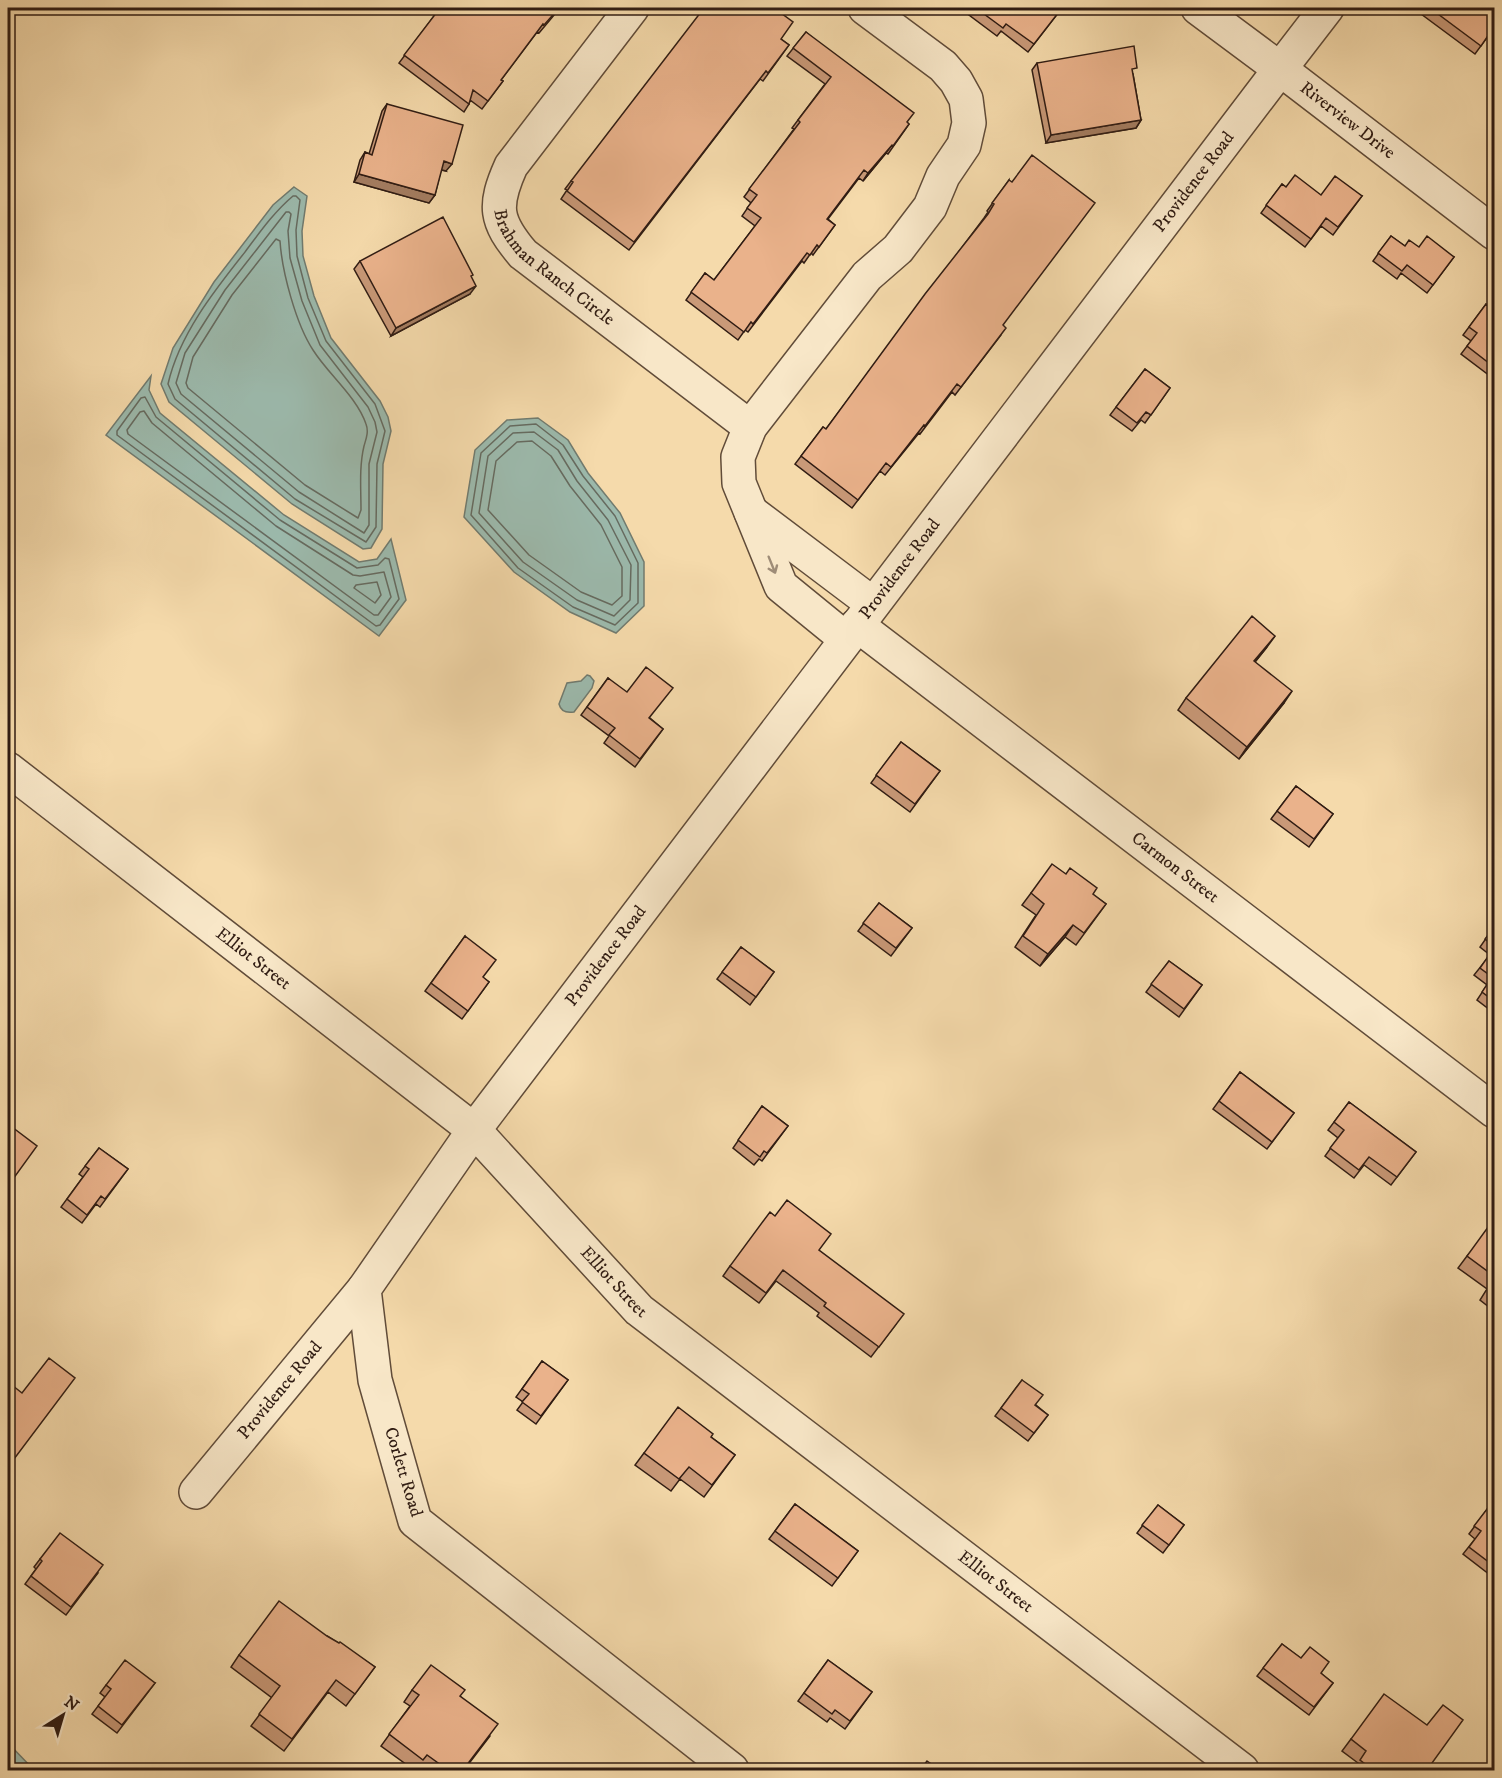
<svg xmlns="http://www.w3.org/2000/svg" width="1502" height="1778" viewBox="0 0 1502 1778" font-family="'IM FELL DW Pica',serif">
<rect width="100%" height="100%" fill="#f5daab"/>
<filter id="stains"><feTurbulence type="fractalNoise" baseFrequency=".00333" numOctaves="4"/><feColorMatrix values="0 0 0 0 .2 0 0 0 0 .09 0 0 0 0 .02 0 0 0 .5 -.17"/></filter>
<radialGradient id="worn" r=".72"><stop offset=".6" stop-color="#630" stop-opacity="0"/><stop offset="1" stop-color="#630" stop-opacity=".3"/></radialGradient>
<path fill="#9cbaad" stroke="#717b6f" stroke-width="1.5" d="M294 187 307 196 302 231 303 256 314 296 331 338 380 401 388 417 391 431 383 464 382 529 371 548 363 549 292 504 169 402 161 384 173 348 214 282 273 205Z
M151 376 149 390 160 413 284 515 359 562 377 559 391 539 406 600 379 636 106 435Z
M538 418 568 440 588 473 620 513 644 562V606L616 633 570 612 514 572 464 517 475 450 507 420Z
M587 675 590 676 594 681 592 688 574 712C568 713 561 712 559 704L567 683 581 681Z
M8 1743 34 1770H8Z"/>
<g fill="none" stroke-linecap="round" stroke-linejoin="round">
<path stroke="#666b60" stroke-width="1.5" d="M293 196H296L300 200 296 230 297 256 308 298 326 341 375 404 385 431 377 464 376 527 366 542 295 499 175 399 168 384C179 335 214 291 245 252 260 232 274 212 293 196Z
M286 212H289L291 214 288 231 290 258 302 301 320 345 368 407 375 422 377 432 369 464V525L364 533 299 492 181 394 176 383 185 353 225 290Z
M276 239 280 241C282 272 296 324 313 350 328 374 357 397 366 424 369 432 366 439 364 446 359 467 361 489 361 510L358 518 305 485 188 388 186 383 193 357 232 295Z
M145 397 156 417 280 520 357 568 378 565 385 558 389 559 399 599 380 625 376 626 117 435V431L141 398Z
M144 411 152 423 276 526 353 575 360 576 384 572 391 597 378 615H374L128 434 127 430 140 412Z
M536 424 563 445 583 476 615 516 638 563V603L615 625 573 607 518 568 471 515 481 453 510 426Z
M534 432 558 450 577 481 608 520 631 565 630 600 614 616 577 600 523 562 479 513 488 456 513 433Z
M532 441 551 456 570 486 601 525 622 567V596L612 605 581 592 529 555 488 510 496 461 517 442Z
M377 582 381 595 375 603 354 588 356 585Z"/>
<g stroke="#614c39" stroke-width="36">
<g id="minor">
<path id="s1" d="M632 8 511 166C493 206 495 221 523 254L750 427"/>
<path d="M751 512 873 604"/>
<path id="s2" d="M857 625 1494 1111"/>
<path d="M846 639 781 586 739 483 738 457 750 427 867 276 898 249 930 207 943 176 964 145 969 123 966 99 956 81 943 66 865 8"/>
<path id="s3" d="M8 769 474 1130 639 1310 1242 1770"/>
<path id="s4" d="M196 1492 364 1289"/>
<path id="s5" d="M732 1770 415 1521 375 1380 364 1289 474 1130 1280 69 1494 233"/>
</g>
</g>
<g stroke="#614c39" stroke-width="36">
<path id="tertiary" d="M1198 8 1280 69 1327 8"/>
</g>
<use href="#minor" stroke="#f8e7c8" stroke-width="33"/>
<use href="#tertiary" stroke="#f8e7c8" stroke-width="33"/>
</g>
<path fill="#c99978" stroke="#301c13" stroke-width="1.5" d="M440 8 555 14 539 33 537 32 501 80 503 81 482 109 470 100 469 104 464 112 399 63Z
M965 8H1062L1028 52 1001 31 997 36 965 12 967 9Z
M1413 8H1494V28L1475 54Z
M806 32 909 124 888 154 886 153 863 181 859 178 828 219 835 225 813 255 811 253 804 263 802 261 748 332 745 330 738 340 686 300 705 273 714 280 755 226 742 216 751 203 744 197 794 129 792 128 825 84 787 56Z
M781 39 789 45 763 81 760 79 629 250 561 199 567 190 565 189 571 181Z
M1037 63 1133 74 1141 120 1136 128 1046 143 1032 70Z
M387 104 446 171 441 170 435 195 429 203 354 182 360 160 365 152 369 154 382 111Z
M1009 180 1003 325 1001 335 955 395 952 392 920 434 919 433 885 475 880 471 852 508 795 464 823 427 826 429 984 218 988 212 987 211Z
M1282 184 1286 187 1321 195 1362 196 1333 235 1321 226 1305 247 1261 213Z
M1391 236 1405 246 1419 247 1454 257 1427 293 1401 273 1397 279 1373 261Z
M360 261 471 277 470 294 391 336 354 269Z
M1486 304 1494 311V379L1461 354 1471 341 1463 335Z
M1145 369 1170 388 1145 423 1141 420 1132 431 1110 415Z
M1267 647 1255 662 1284 703 1239 759 1178 710 1186 698Z
M608 678 650 718 663 729 635 767 604 743 609 736 581 715Z
M901 742 940 771 910 812 871 783Z
M1296 786 1333 814 1309 847 1271 819Z
M1031 893 1093 895 1106 904 1076 945 1065 937 1040 966 1015 947 1036 915 1022 905Z
M879 903 912 928 891 956 858 931Z
M1494 927V1013L1477 1000 1487 985 1474 975 1490 955 1480 947Z
M465 936 483 978 489 982 462 1019 425 991Z
M741 947 774 972 750 1005 717 979Z
M1169 961 1202 985 1179 1017 1146 992Z
M1240 1072 1294 1113 1267 1149 1213 1109Z
M1349 1102 1416 1152 1391 1185 1364 1165 1354 1178 1325 1156 1338 1138 1328 1130Z
M762 1106 788 1126 762 1161 759 1159 754 1165 733 1148Z
M99 1148 128 1169 100 1207 96 1204 82 1223 61 1207 83 1177 79 1174Z
M1494 1225V1311L1480 1300 1487 1289 1458 1268 1467 1256Z
M819 1251 896 1324 871 1357 817 1316 819 1313 776 1281 759 1303 723 1276 730 1266Z
M542 1361 568 1380 536 1424 517 1410 523 1402 516 1397Z
M1022 1380 1036 1405 1048 1415 1028 1441 995 1416Z
M711 1437 735 1455 704 1497 680 1479 671 1491 635 1465 644 1453Z
M1494 1500V1578L1463 1554 1475 1539 1469 1534Z
M795 1504 858 1551 832 1586 769 1539Z
M1158 1505 1184 1525 1163 1553 1137 1533Z
M40 1559 98 1573 66 1615 25 1584 36 1569 34 1567Z
M327 1636 375 1667 346 1706 328 1692 284 1751 251 1726 272 1698 231 1667 239 1655Z
M1282 1644 1333 1683 1309 1715 1257 1676Z
M828 1660 872 1692 845 1729 830 1718 827 1722 798 1701Z
M155 1683 117 1733 92 1714 105 1697 100 1693 106 1685Z
M412 1690 460 1696 490 1736 464 1770H424L419 1767 416 1770H414L381 1746 410 1706 404 1702Z
M1351 1739 1427 1770H1352L1358 1763 1342 1751Z"/>
<path fill="#a47d61" stroke="#301c13" stroke-width="1.5" d="M1141 120 1136 128 1046 143 1051 135Z
M892 145 886 153 863 181 868 173Z
M444 161 452 164 446 171 438 169Z
M359 174 435 195 429 203 354 182Z
M476 286 470 294 391 336 396 328Z
M1275 636 1267 647 1246 673 1254 661Z
M1292 691 1284 703 1239 759 1247 747Z
M1073 925 1065 937 1040 966 1048 954Z"/>
<path fill="#eab28b" stroke="#301c13" stroke-width="1.5" d="M440 8H559L544 25 543 24 501 80 503 81 488 101 473 90 469 104 404 55Z
M704 8H774L793 22 781 39 789 45 768 73 766 71 634 242 567 191 573 182 571 181Z
M976 8H1062L1034 44 1006 24 1003 28Z
M1430 8H1494V27L1481 46Z
M806 32 914 113 907 122 909 124 893 146 892 145 868 173 864 170 827 219 835 225 819 247 817 245 810 255 807 253 753 324 751 322 744 332 691 292 705 273 714 280 761 218 747 208 757 195 749 189 800 122 798 120 831 77 793 48Z
M1134 46 1137 68 1132 69 1141 120 1051 135 1037 63Z
M387 104 463 125 452 164 444 161 435 195 359 174 365 152 372 155Z
M1032 155 1095 203 1003 325 1006 328 961 387 957 384 925 426 924 425 891 467 886 463 858 500 801 456 823 427 826 429 925 294 988 214 994 204 992 203 1009 180 1012 182Z
M1295 175 1321 195 1335 176 1362 196 1338 227 1326 218 1311 239 1266 205 1282 184 1286 187Z
M443 217 473 275 471 276 476 286 396 328 360 261Z
M1391 236 1405 246 1409 240 1419 247 1427 236 1454 257 1433 285 1407 265 1402 271 1378 253Z
M1486 304 1494 311V367L1467 346 1477 333 1469 327Z
M1145 369 1170 388 1151 415 1146 412 1137 423 1116 407Z
M1252 616 1275 636 1254 661 1292 691 1247 747 1186 698Z
M646 667 673 688 649 718 663 729 640 759 609 735 615 728 587 707 608 678 627 692Z
M901 742 940 771 915 804 876 775Z
M1296 786 1333 814 1314 839 1277 811Z
M1052 864 1066 874 1070 868 1097 888 1093 894 1106 904 1084 933 1073 925 1048 954 1023 936 1044 904 1031 893Z
M879 903 912 928 896 948 863 923Z
M1494 927V946L1485 939Z
M465 936 496 960 483 977 489 982 468 1011 431 983Z
M741 947 774 972 756 997 722 972Z
M1494 948V1001L1482 992 1492 977 1480 968Z
M1169 961 1202 985 1184 1009 1151 984Z
M1240 1072 1294 1113 1272 1142 1219 1101Z
M1349 1102 1416 1152 1397 1177 1369 1157 1359 1170 1330 1148 1344 1130 1334 1122Z
M762 1106 788 1126 767 1153 764 1151 760 1157 738 1140Z
M8 1124 37 1146 8 1186Z
M99 1148 128 1169 105 1199 101 1196 87 1215 67 1199 89 1169 85 1166Z
M787 1200 831 1234 819 1250 904 1314 879 1347 824 1306 826 1303 783 1270 766 1293 730 1266 770 1212 775 1216Z
M1491 1223 1494 1225V1276L1467 1256Z
M1494 1279V1293L1488 1288Z
M49 1358 75 1378 8 1467V1382L22 1393Z
M542 1361 568 1380 541 1416 522 1402 529 1394 522 1389Z
M1022 1380 1043 1395 1035 1405 1048 1415 1034 1433 1001 1408Z
M678 1407 713 1434 711 1437 735 1455 712 1485 689 1467 679 1479 644 1453Z
M1494 1500V1566L1469 1547 1481 1531 1474 1526Z
M795 1504 858 1551 838 1578 775 1531Z
M1158 1505 1184 1525 1169 1545 1142 1525Z
M60 1533 103 1565 71 1607 31 1576 42 1561 40 1559Z
M279 1601 327 1636 339 1643 340 1642 375 1667 355 1694 336 1680 292 1739 259 1714 280 1686 239 1655Z
M1282 1644 1301 1658 1310 1647 1329 1662 1321 1673 1333 1683 1314 1707 1263 1668Z
M125 1660 155 1683 122 1725 98 1706 111 1689 106 1685Z
M828 1660 872 1692 850 1721 835 1710 832 1714 804 1693Z
M431 1665 465 1690 460 1696 498 1724 463 1770H448L427 1755 423 1760 389 1734 419 1695 412 1690Z
M1384 1694 1427 1725 1443 1705 1463 1720 1427 1770H1373L1360 1760 1366 1751 1351 1739Z
M927 1761 940 1770H920Z"/>
<defs><path id="oneway-shaft" d="M-6 0H5M1.5-3L5.5 0L1.5 3" fill="none" stroke-width="1.6" stroke-linecap="round" stroke-linejoin="round" transform="scale(1.5)"/></defs>
<use stroke="#9e8c77" href="#oneway-shaft" transform="translate(772 565) rotate(68)"/>
<g text-anchor="middle" dominant-baseline="central" stroke-width="4.5" stroke-linejoin="round" paint-order="stroke">
<g font-size="18" fill="#301c13" stroke="#f8e7c8">
<text stroke="none"><textPath href="#s5" startOffset="2252">Riverview Drive</textPath></text>
<text stroke="none"><textPath href="#s5" startOffset="2025">Providence Road</textPath></text>
<text stroke="none"><textPath href="#s1" startOffset="326">Brahman Ranch Circle</textPath></text>
<text stroke="none"><textPath href="#s5" startOffset="1539">Providence Road</textPath></text>
<text stroke="none"><textPath href="#s2" startOffset="400">Carmon Street</textPath></text>
<text stroke="none"><textPath href="#s5" startOffset="1053">Providence Road</textPath></text>
<text stroke="none"><textPath href="#s3" startOffset="310">Elliot Street</textPath></text>
<text stroke="none"><textPath href="#s3" startOffset="796">Elliot Street</textPath></text>
<text stroke="none"><textPath href="#s4" startOffset="132">Providence Road</textPath></text>
<text transform="translate(403 1472) rotate(73)">Corlett Road</text>
<text stroke="none"><textPath href="#s3" startOffset="1282">Elliot Street</textPath></text>
</g>
</g>
<rect width="1502" height="1778" fill="none" stroke="#f5daab" stroke-width="30"/>
<rect x="9" y="9" width="1484" height="1760" fill="none" stroke="#301c13" stroke-width="3"/>
<rect x="15" y="15" width="1472" height="1748" fill="none" stroke="#301c13" stroke-width="1.5"/>
<g transform="translate(63 1715) rotate(37)" stroke="#f8e7c8" stroke-width="4.5" paint-order="stroke">
<path d="M0-4.5L10 22L0 15L-10 22Z" fill="#301c13"/>
<text y="-9" font-size="16" font-weight="bold" text-anchor="middle" fill="#301c13">N</text>
</g>
<rect width="100%" height="100%" filter="url(#stains)"/>
<rect width="100%" height="100%" fill="url(#worn)"/>
</svg>
